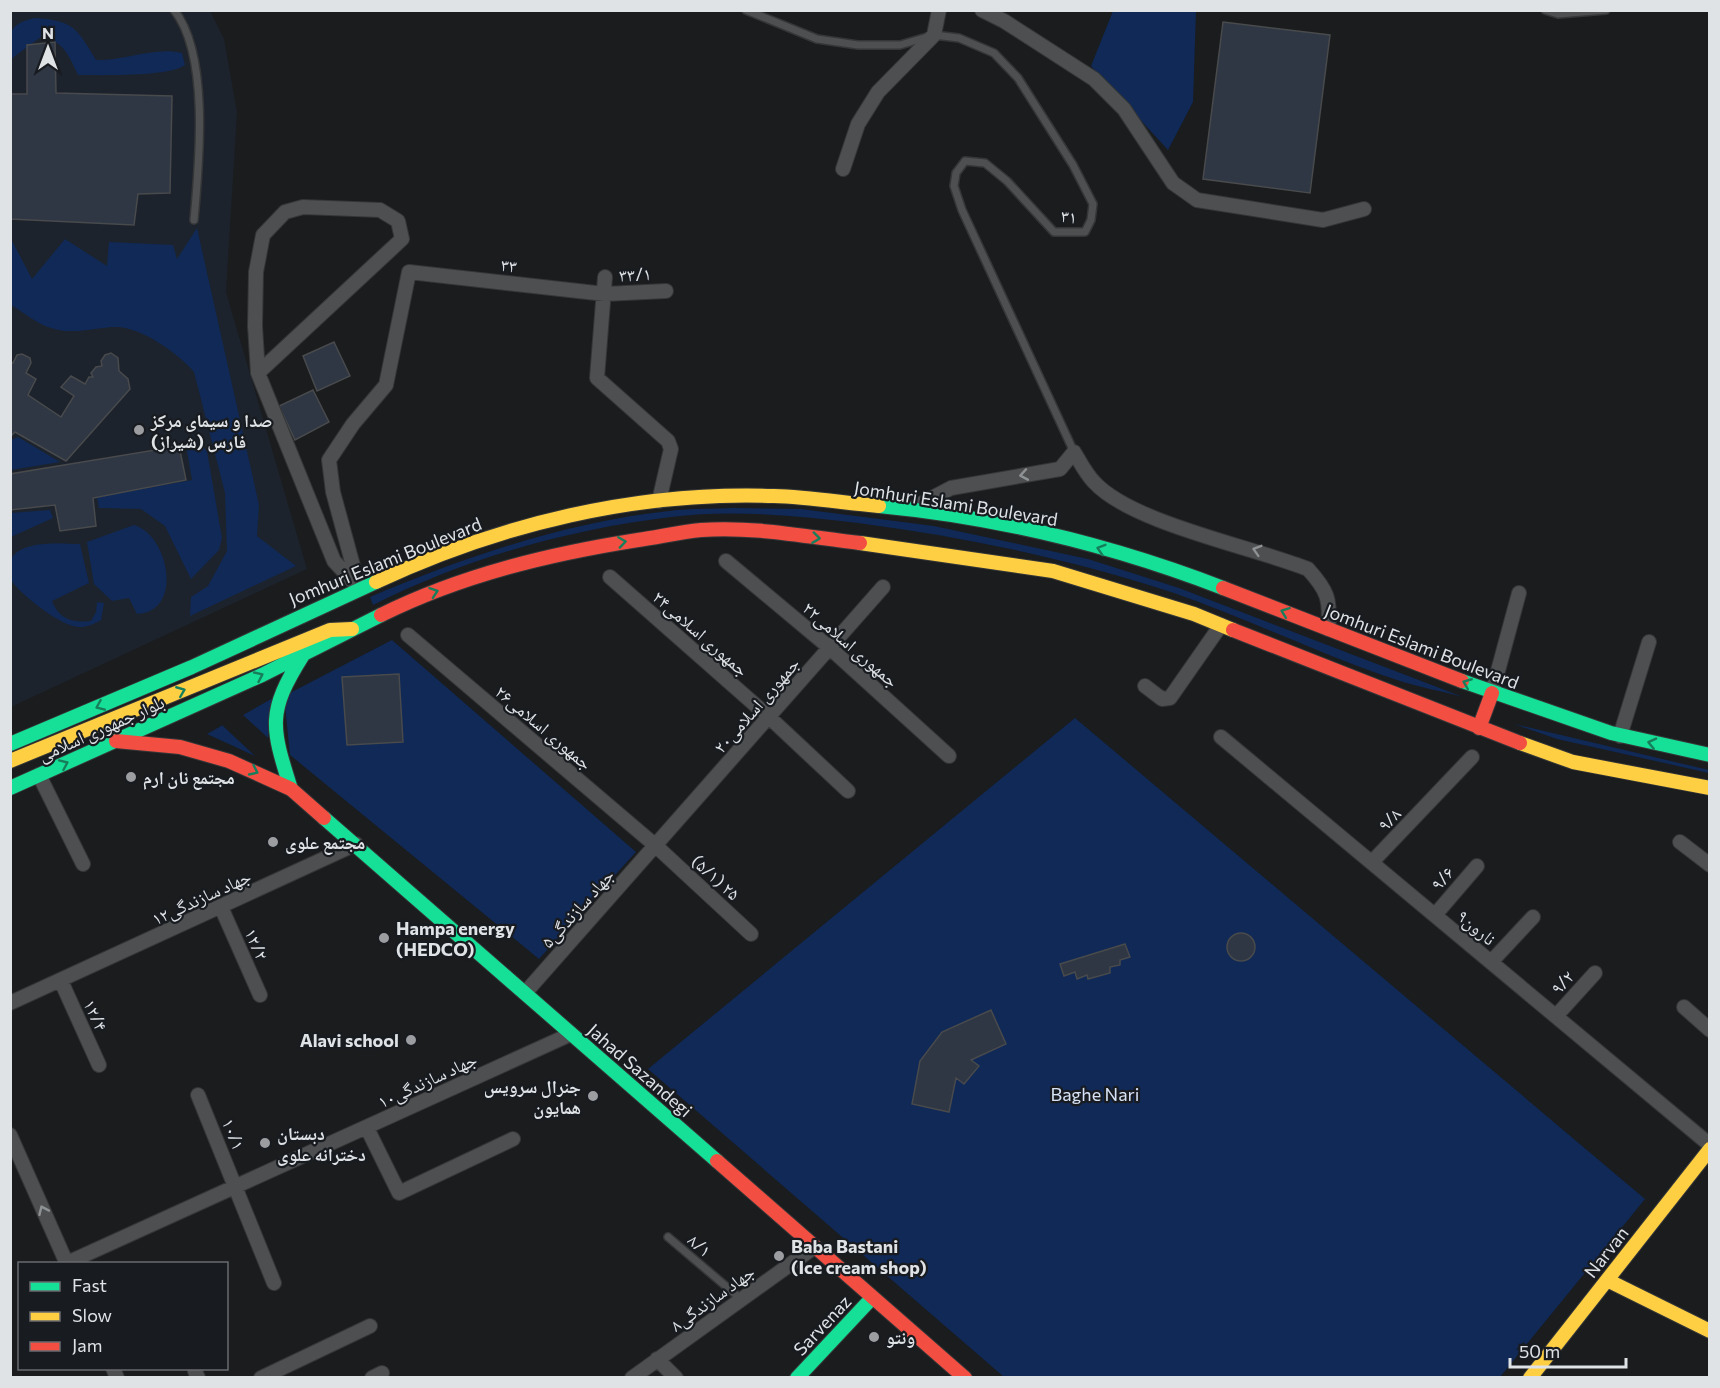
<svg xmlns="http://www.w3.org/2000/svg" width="1720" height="1388" viewBox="0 0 1720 1388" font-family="Commissioner,'Noto Naskh Arabic',sans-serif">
<rect width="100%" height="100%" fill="#1a1c1e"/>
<path fill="#1d232c" d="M10 11H210L224 39 237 112 226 292 307 569 11 707Z"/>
<path fill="#102956" d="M1113 11H1196L1193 102 1168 150 1091 66Z
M34 18C73 20 77 28 96 60 124 61 155 46 182 53L185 65C170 77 99 75 78 75 69 56 63 40 41 37L11 59C10 34 6 25 34 18Z
M197 228 259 505 257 536 296 566 190 616 191 597 208 586 227 551 225 493 194 372C179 354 140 326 115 327 93 328 73 335 51 328 37 324 23 312 11 305L10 237 32 279 65 239 107 266 109 242 173 245 177 259Z
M18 437 60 462 11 470V440Z
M198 442 207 451 222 538 219 550 191 579 165 526 141 509 99 508 97 497 192 480 186 445Z
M734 508 801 509 934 526 1088 559 1179 588 1463 697C1441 691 1418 687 1397 680 1321 655 1249 619 1174 593 1071 559 965 537 858 523 796 516 733 509 671 517 569 529 464 559 373 605L370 597C465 557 566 522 669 511 691 508 712 509 734 508Z
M50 510 53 518 11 537V513Z
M134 525C169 535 184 612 137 614L129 598 112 601 94 584 87 542Z
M80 544 89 583 52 601C59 619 72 623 91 621L96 612 97 602 104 603 101 620C92 625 83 629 73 626 55 621 21 595 11 580 10 573 8 562 13 556 27 540 61 544 80 544Z
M392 640 636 852 539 959 290 755 284 696Z
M273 698 268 738 243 715Z
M1075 718 1645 1199 1500 1377H1004L648 1069Z
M1514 724 1709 770V773L1557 739Z
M223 725V726L255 756 207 734Z"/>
<path fill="#2f3744" stroke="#484a4c" stroke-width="1.5" d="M1223 22 1330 35 1310 193 1203 179Z
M55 42 56 93 172 96 170 193 138 194 134 225 10 219V94H27V45Z
M334 342 350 376 317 391 303 356Z
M111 353 118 358 119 371 128 379 130 389 66 461 15 432 10 437V362L13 363 17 355 22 354 30 358 31 363 26 373 36 379 28 395 61 417 74 396 61 387 71 376 85 384 89 377H93L91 373 96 367 102 366 101 361 105 355Z
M313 390 329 422 295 440 279 406Z
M179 446 186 480 93 498 96 526 60 531 55 505 10 510V474Z
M399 674 403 742 347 745 342 677Z
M1227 947a14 14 0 1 1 28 0a14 14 0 1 1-28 0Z
M1125 944 1130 957 1120 960V965L1110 967V973L1088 979 1087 975 1077 979 1075 972 1064 976 1060 964Z
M991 1010 1006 1044 971 1060 979 1066 964 1084 956 1078 949 1112 912 1104 920 1061 942 1032Z"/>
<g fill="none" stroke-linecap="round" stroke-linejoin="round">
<g stroke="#353637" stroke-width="10">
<path id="lane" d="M174 10C210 55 199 165 194 220
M746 10 817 39 858 45H900L934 35 959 38 994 53 1018 78 1073 165 1093 204 1091 220 1085 232H1054L1007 181 985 163 965 161 956 173 954 186 962 210 1074 452
M1545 10 1558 14 1606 10
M668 1237 741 1299"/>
</g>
<g stroke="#353637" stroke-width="16">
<path id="street" d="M982 10 1004 21 1094 79 1124 109 1173 183 1197 200 1323 220 1364 209
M843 169 858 124 878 92 934 35 939 10
M605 277 597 378 668 441 671 449 659 501
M258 373 402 239 398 221 380 210 303 207 285 212 263 235 256 272 255 326 258 373 334 561 360 589
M911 509 951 488 1060 469 1074 452C1080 462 1086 474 1094 482 1131 523 1253 547 1308 569 1327 590 1331 599 1328 629
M726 561 830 648 949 756
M610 577 769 717 848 791
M358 584 333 492 329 460 353 424 386 385 409 272 605 294 666 291
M408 635 656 846 751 934
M1145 686 1162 699 1170 698 1221 625
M1492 693 1519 593
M1620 736 1649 642
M1221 737 1710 1145
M39 775 83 864
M1680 842 1710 865
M1372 862 1472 757
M221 907 260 995
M1435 915 1477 866
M1491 962 1533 917
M61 981 99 1065
M525 993 883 587
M10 1003 356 844
M1684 1007 1710 1030
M1556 1016 1595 973
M198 1095 274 1283
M367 1128 399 1193 513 1139
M10 1135 67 1264
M67 1263 571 1034
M657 1359 676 1378
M113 1368 117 1378
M195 1371 198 1378
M261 1378 370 1326
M372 1378 382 1373
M632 1378 813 1248"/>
</g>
<g stroke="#353637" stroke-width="16">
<path id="fast" d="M879 506C995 517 1114 546 1223 588
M1462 681 1611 733 1710 755
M10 744 192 667 376 582
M10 788 262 675 381 615
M291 789C271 726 267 712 303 655
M324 818 717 1161
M797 1378 872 1298"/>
</g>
<g stroke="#353637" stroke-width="16">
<path id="slow" d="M860 543 1053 571 1194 614 1233 630
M376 582C500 524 637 491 774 496 809 497 844 503 879 506
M1520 743 1573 762 1710 788
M10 761 330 630 352 629
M1607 1280 1710 1331
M1530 1378 1710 1149"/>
</g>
<g stroke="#353637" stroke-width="16">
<path id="jam" d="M1223 588 1462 681
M381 615C462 575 549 554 638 540 659 537 680 532 701 530 753 526 808 537 860 543
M1233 630 1520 743
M1479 728 1492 693
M116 741 180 747 229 761 291 789 324 818
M717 1161 965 1378"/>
</g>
<use href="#lane" stroke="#4d4f51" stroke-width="7"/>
<use href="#street" stroke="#4d4f51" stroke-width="14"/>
<use href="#fast" stroke="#16e098" stroke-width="14"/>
<use href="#slow" stroke="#ffcf43" stroke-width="14"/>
<use href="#jam" stroke="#f24e42" stroke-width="14"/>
</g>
<defs><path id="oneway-chevron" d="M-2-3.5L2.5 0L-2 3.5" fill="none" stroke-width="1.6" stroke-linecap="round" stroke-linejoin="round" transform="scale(1.5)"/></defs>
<g stroke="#8f9294">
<use href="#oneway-chevron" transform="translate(1024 475) rotate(170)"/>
<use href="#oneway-chevron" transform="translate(1257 550) rotate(-163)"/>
<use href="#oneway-chevron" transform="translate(43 1210) rotate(-114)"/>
</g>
<g stroke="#177e5c">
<use href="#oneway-chevron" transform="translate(816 538) rotate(7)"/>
<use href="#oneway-chevron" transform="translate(622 542) rotate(-8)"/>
<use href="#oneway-chevron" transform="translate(1101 549) rotate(-163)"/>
<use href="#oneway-chevron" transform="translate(434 592) rotate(-19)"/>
<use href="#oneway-chevron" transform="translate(1285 612) rotate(-159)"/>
<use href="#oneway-chevron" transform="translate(259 676) rotate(-25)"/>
<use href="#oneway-chevron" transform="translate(1467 683) rotate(-158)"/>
<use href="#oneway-chevron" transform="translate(181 691) rotate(-22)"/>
<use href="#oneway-chevron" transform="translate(100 706) rotate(157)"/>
<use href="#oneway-chevron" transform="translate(1652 743) rotate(-167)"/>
<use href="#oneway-chevron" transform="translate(64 764) rotate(-24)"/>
<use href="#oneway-chevron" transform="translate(254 771) rotate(25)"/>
</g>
<g fill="#9b9da0" stroke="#181b20" stroke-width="2">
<circle cx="139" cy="430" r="6"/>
<circle cx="131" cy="777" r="6"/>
<circle cx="273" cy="842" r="6"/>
<circle cx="384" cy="938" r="6"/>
<circle cx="411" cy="1040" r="6"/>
<circle cx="593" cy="1096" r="6"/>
<circle cx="265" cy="1143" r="6"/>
<circle cx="779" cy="1256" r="6"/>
<circle cx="874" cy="1337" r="6"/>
</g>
<g text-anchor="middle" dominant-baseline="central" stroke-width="4.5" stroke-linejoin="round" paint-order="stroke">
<g font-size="18" fill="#e0e3e6" stroke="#181b20">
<text transform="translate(1069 216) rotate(6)">۳۱</text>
<text transform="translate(509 265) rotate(6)">۳۳</text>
<text transform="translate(635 274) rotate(-3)">۳۳/۱</text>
<text transform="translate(956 503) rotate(9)">Jomhuri Eslami Boulevard</text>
<text transform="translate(385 561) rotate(-22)">Jomhuri Eslami Boulevard</text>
<text transform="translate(701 633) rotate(41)">جمهوری اسلامی۲۴</text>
<text transform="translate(851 644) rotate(41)">جمهوری اسلامی۲۲</text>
<text transform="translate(1422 646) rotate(21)">Jomhuri Eslami Boulevard</text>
<text transform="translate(756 705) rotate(-49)">جمهوری اسلامی۲۰</text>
<text transform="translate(544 727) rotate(40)">جمهوری اسلامی۲۶</text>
<text transform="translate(101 728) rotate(-24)">بلوار جمهوری اسلامی</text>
<text transform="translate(1389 819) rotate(-46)">۹/۸</text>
<text transform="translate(716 877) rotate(42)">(۵/۱) ۲۵</text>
<text transform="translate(1442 878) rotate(-49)">۹/۶</text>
<text transform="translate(201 897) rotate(-25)">جهاد سازندگی۱۲</text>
<text transform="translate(577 908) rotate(-48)">جهاد سازندگی۵</text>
<text transform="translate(1477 927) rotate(40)">نارون۹</text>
<text transform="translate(257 944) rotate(66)">۱۲/۲</text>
<text transform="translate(1562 982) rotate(-48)">۹/۲</text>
<text transform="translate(96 1015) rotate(65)">۱۲/۴</text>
<text transform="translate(640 1070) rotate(41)">Jahad Sazandegi</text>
<text transform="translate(427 1080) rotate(-25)">جهاد سازندگی۱۰</text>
<text transform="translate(234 1134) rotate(68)">۱۰/۱</text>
<text transform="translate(700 1245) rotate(41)">۸/۱</text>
<text transform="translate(1606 1252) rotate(-52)">Narvan</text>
<text transform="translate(712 1298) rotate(-36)">جهاد سازندگی۸</text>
<text transform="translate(822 1325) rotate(-47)">Sarvenaz</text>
</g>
<g font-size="18" font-weight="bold" fill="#e0e3e6" stroke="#181b20" text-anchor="start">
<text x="151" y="420">صدا و سیمای مرکز<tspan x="151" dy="21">فارس (شیراز)</tspan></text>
<text x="143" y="777">مجتمع نان ارم</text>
<text x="285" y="842">مجتمع علوی</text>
<text x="396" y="928">Hampa energy<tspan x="396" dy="21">(HEDCO)</tspan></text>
<text x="399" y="1040" text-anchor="end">Alavi school</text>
<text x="581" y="1086" text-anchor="end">جنرال سرویس<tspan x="581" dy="21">همایون</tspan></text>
<text x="277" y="1133">دبستان<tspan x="277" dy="21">دخترانه علوی</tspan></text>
<text x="791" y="1246">Baba Bastani<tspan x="791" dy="21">(Ice cream shop)</tspan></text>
<text x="886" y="1337">ونتو</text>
</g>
<g font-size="18" fill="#d6e2f6" stroke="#181b20">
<text x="1095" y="1094">Baghe Nari</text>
</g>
</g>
<rect width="1720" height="1388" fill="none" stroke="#e0e3e6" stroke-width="24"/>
<rect x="18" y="1262" width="210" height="108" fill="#181b20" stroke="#686b6f" stroke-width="1.5"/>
<rect x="30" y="1282" width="30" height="9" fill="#16e098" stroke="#686b6f" stroke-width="1.5"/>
<text x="72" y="1292" font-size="18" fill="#e0e3e6">Fast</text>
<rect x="30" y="1312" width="30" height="9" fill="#ffcf43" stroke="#686b6f" stroke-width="1.5"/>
<text x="72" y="1322" font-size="18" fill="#e0e3e6">Slow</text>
<rect x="30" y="1342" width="30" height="9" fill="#f24e42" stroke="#686b6f" stroke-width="1.5"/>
<text x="72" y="1352" font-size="18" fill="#e0e3e6">Jam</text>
<g transform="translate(48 48)" stroke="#181b20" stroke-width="4.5" paint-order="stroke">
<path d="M0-4.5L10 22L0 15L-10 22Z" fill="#e0e3e6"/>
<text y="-9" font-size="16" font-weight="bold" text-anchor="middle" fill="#e0e3e6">N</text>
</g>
<path d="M1510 1358v9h116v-9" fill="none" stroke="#e0e3e6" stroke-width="3"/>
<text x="1519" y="1358" font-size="18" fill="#e0e3e6" stroke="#181b20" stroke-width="4.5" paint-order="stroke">50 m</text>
</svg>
